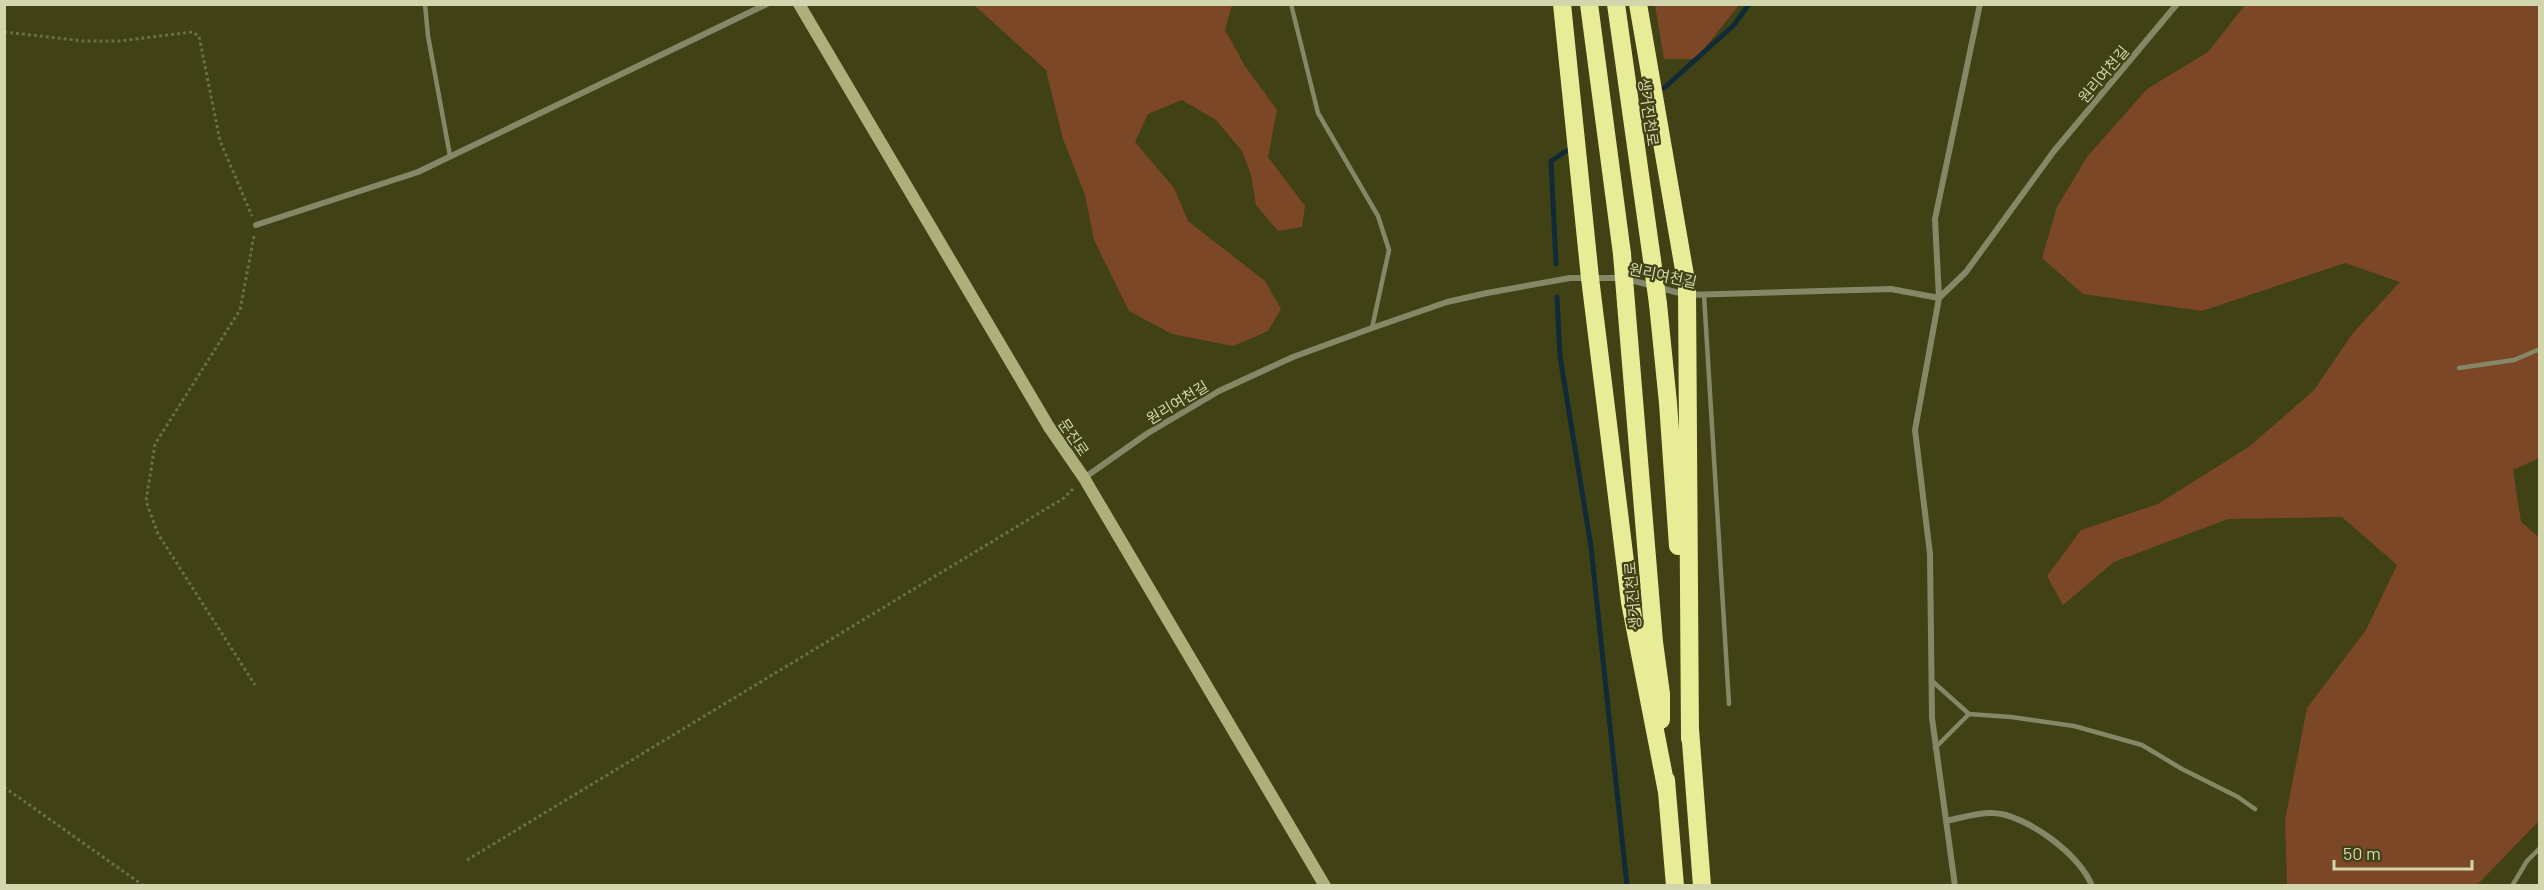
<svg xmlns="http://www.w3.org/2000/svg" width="2544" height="890" viewBox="0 0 2544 890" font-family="Barlow,'Noto Sans KR',sans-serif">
<rect width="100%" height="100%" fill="#404115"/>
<path fill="#7c4727" d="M974 5H1232L1225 30 1245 66 1277 110 1268 157 1305 206 1302 227 1278 231 1256 205 1251 175 1242 151 1216 120 1182 100 1148 114 1135 142 1174 188 1188 221 1265 281 1281 309 1268 331 1233 346 1172 334 1129 311 1094 240 1085 195 1063 139 1046 70Z
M1655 5V4L1739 5 1696 59H1664Z
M2245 5H2539V458L2513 470 2521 522 2539 537V821L2477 885 2287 884 2285 820 2307 708 2366 630 2397 565 2342 517 2228 519 2114 562 2063 605 2047 576 2081 530 2158 504 2250 446 2314 390 2353 333 2400 282 2345 263 2202 311 2083 294 2042 258 2057 207 2087 157 2147 89 2208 52Z"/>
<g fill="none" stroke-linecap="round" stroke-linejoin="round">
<path stroke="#102b37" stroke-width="5" d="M1664 88 1734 25 1749 4
M1556 264 1551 161 1571 148
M1557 297 1560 356 1591 547 1627 886"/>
<path stroke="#6c6e43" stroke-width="3" stroke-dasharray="3 3" stroke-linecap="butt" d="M4 32 84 41H120L192 32 199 36 220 141 252 216
M254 236 240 310 155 444 146 501 158 534 255 685
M4 787 144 886
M467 860 1064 498 1074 488"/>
<path stroke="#868766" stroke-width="4.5" d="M425 4 428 36 450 156
M1291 4 1318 113 1378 216 1389 250 1372 328
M1704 295 1729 704
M2459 368 2514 360 2540 349
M1931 680 1969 714 1935 748
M1969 714 2011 717 2074 726 2142 745 2182 769 2238 797 2255 809
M2512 886 2527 861 2540 848"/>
<path stroke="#868766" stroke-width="6" d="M256 225 418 172 767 4
M1084 478 1148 433 1219 391 1293 357 1372 328 1447 302 1487 293 1570 278H1623L1687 295 1891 289 1939 298 1966 272 2054 151 2177 4
M1946 821C1961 818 1978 812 1993 813 2025 814 2081 855 2092 886
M1955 886 1932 718 1930 554 1915 430 1939 298 1935 219 1980 4"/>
<path stroke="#aeb07b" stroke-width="12" d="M799 4 1049 427 1084 478 1325 886"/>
<path stroke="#e8ec97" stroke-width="18" d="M1562 4 1590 278 1630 602 1667 792
M1589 4 1622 254
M1616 4 1652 260
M1638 4 1687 287 1690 739
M1626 303 1654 642 1661 694V720
M1658 304 1668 403 1678 546
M1690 729 1702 886
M1666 780 1675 886"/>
<path stroke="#e8ec97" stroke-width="18" d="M1622 254 1626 303
M1652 260 1658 304"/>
</g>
<g text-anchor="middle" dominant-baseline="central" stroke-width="4.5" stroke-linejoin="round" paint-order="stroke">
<g font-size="15" fill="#d3d5ad" stroke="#404115">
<text transform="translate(2103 74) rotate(-50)">원리여천길</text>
<text transform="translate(1649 112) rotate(82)">생거진천로</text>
<text transform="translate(1663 275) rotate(12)">원리여천길</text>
<text transform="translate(1177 402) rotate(-31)">원리여천길</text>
<text transform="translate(1074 437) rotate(56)">문진로</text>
<text transform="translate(1632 596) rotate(-95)">생거진천로</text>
</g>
</g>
<rect width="2544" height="890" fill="none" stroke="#d3d5ad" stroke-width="12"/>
<path d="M2334 860v9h138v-9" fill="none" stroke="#d3d5ad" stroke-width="3"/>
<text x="2343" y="860" font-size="18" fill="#d3d5ad" stroke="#404115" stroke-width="4.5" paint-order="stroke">50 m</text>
</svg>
